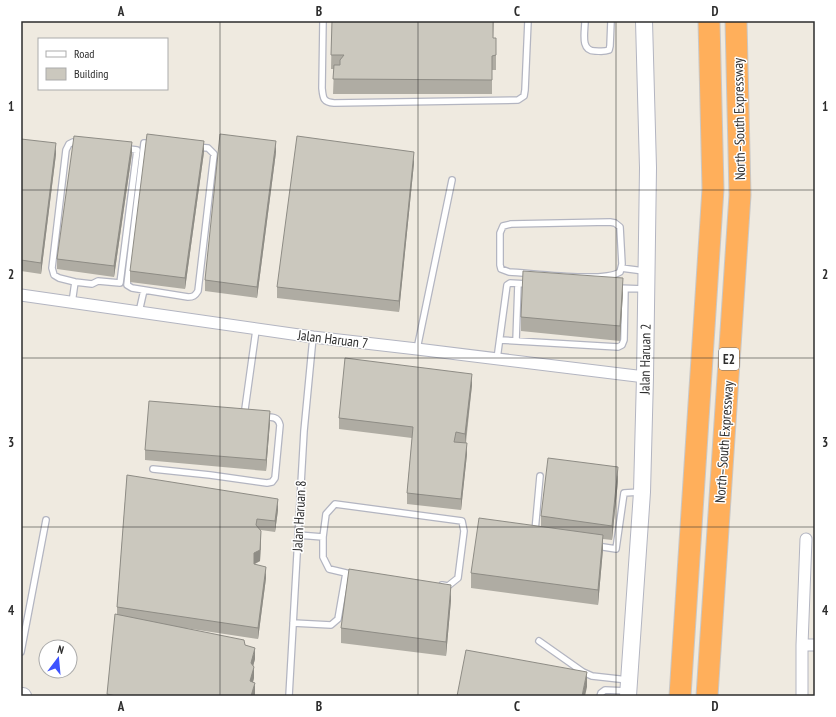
<svg xmlns="http://www.w3.org/2000/svg" width="836" height="717" viewBox="0 0 836 717" font-family="'PT Sans Narrow',sans-serif">
<rect width="100%" height="100%" fill="#efeae0"/>
<g fill="none" stroke-linecap="round" stroke-linejoin="round">
<g stroke="#b3b5c1" stroke-width="8">
<path id="lane" d="M323 21 322 88C323 98 323 102 334 103L518 100 524 96 525 90 528 21
M585 21C585 32 580 51 595 51 600 51 604 52 609 50L610 46 611 21
M73 142 137 150 120 283 98 281 92 284 75 282 59 278 54 275 52 268 66 150 69 144Z
M144 143 208 148 214 154 198 291C195 296 193 297 188 297L132 288 127 285Z
M610 222 615 223 620 227 622 264 620 272C603 283 532 273 509 272L501 269 500 265V233L503 226 511 224Z
M621 268 644 271
M617 288 644 289
M72 303 75 282
M139 312 144 290
M500 340 618 347 622 345 624 340 625 289
M516 341 518 284
M417 349 452 180
M497 359 507 285 510 283 528 284
M249 415 246 413 245 409 256 330
M153 469 210 475 267 483 272 482 275 478 280 425C278 416 271 417 263 417
M535 531 540 476
M298 535 323 537 326 514 335 504 462 521 464 531 458 578 448 586 442 585
M323 537V557L329 569 346 573
M597 546 616 549 624 493 640 492
M293 623 331 625 338 619 346 573 354 574
M539 641 583 672 592 676 628 680
M21 652 46 520
M289 696 304 431 313 337
M600 696 601 693 605 690 627 691"/>
</g>
<g stroke="#b3b5c1" stroke-width="13">
<path id="street" d="M21 295 313 337 417 349 645 377
M802 645H815
M802 696V645L806 539"/>
</g>
<g stroke="#b3b5c1" stroke-width="18">
<path id="secondary" d="M21 696H23
M628 696 642 492 645 377 648 168 644 21"/>
</g>
<g stroke="#c8c8c8" stroke-width="23">
<path id="highway" d="M680 696 713 189 709 21
M707 696 740 195 736 21"/>
</g>
<use href="#lane" stroke="#fff" stroke-width="5.5"/>
<use href="#street" stroke="#fff" stroke-width="11"/>
<use href="#secondary" stroke="#fff" stroke-width="16"/>
<use href="#highway" stroke="#ffaf5b" stroke-width="21"/>
</g>
<path fill="#afaca3" d="M332 21H494L493 38H496V70H492V94H333L334 69H331Z
M21 139 56 154 41 274 21 271Z
M204 152 185 289 130 282V271Z
M276 152 257 298 205 291V280Z
M132 153 114 277 57 269V259Z
M414 163 399 312 277 298V287Z
M623 292 620 341 521 331V317Z
M472 385 466 443 467 454 461 510 407 504V493L412 438 339 429V418Z
M270 422 266 471 145 460V450Z
M127 475 278 510 275 532 261 530V542L260 561 255 564 266 578 258 639 185 628 245 645 255 659 253 666 254 678 253 682 255 694V696H107L117 614V607Z
M618 481 612 540 603 539V549L598 605 471 588V573L541 526V516Z
M451 600 446 656 341 643V628Z"/>
<path fill="#8e8c85" d="M204 141V152L185 289V278Z
M276 141V152L257 298V287Z
M132 142V153L114 277V266Z
M56 143V154L41 274V263Z
M414 152V163L399 312V301Z
M623 278V292L620 341V326Z
M472 374V385L465 445V434Z
M270 411V422L266 471V460Z
M467 443V454L461 510V499Z
M618 467V481L612 540V526Z
M278 499V510L275 532V521Z
M261 531V542L260 561 254 564V553Z
M603 535V549L598 605V590Z
M266 567V578L258 639V628Z
M451 585V600L446 656V642Z
M255 648V659L251 674V663Z
M254 667V678L250 692V681Z
M587 672V687L585 696H582Z
M255 683V696H251Z"/>
<path fill="#cbc8be" stroke="#8e8c85" d="M332 21H493V38H496V55L492 56V80L333 79 334 65H340V60L344 55H331Z
M147 134 204 141 185 278 130 271Z
M220 134 276 141 257 287 205 280Z
M74 136 132 142 114 266 57 259Z
M297 136 414 152 399 301 277 287Z
M21 139 56 143 41 263 21 260Z
M523 271 623 278 620 326 521 317Z
M345 358 472 374 465 434 456 432 454 442 467 443 461 499 407 493 413 427 339 418Z
M149 401 270 411 266 460 145 450Z
M548 458 618 467 612 526 541 516Z
M127 475 278 499 275 521 257 519 256 525 261 531 260 550 254 553V564L266 567 258 628 117 607Z
M479 518 603 535 598 590 471 573Z
M349 569 451 585 446 642 341 628Z
M115 614 244 640 245 645 255 648 251 663 254 667 250 681 255 683 251 696H116L107 694Z
M466 650 587 672 582 696H457Z"/>
<path fill="none" stroke="#2d2d2d" stroke-width="1" stroke-opacity="0.55" d="M220 21V696M418 21V696M616 21V696M21 190H815M21 358H815M21 527H815"/>
<g text-anchor="middle" dominant-baseline="central" stroke-width="3" stroke-linejoin="round" paint-order="stroke">
<rect fill="#fff" stroke="#6c6c6c" stroke-width="1" x="719" y="348" width="20" height="22" rx="3"/>
<g font-size="13" font-weight="bold" fill="#2d2d2d">
<text x="729" y="359">E2</text>
</g>
<g font-size="14" fill="#2d2d2d" stroke="#fff">
<text transform="translate(739 119) rotate(-91)">North–South Expressway</text>
<text transform="translate(333 339) rotate(7)">Jalan Haruan 7</text>
<text transform="translate(645 359) rotate(-89)">Jalan Haruan 2</text>
<text transform="translate(724 442) rotate(-86)">North–South Expressway</text>
<text transform="translate(299 516) rotate(-87)">Jalan Haruan 8</text>
</g>
</g>
<rect width="836" height="717" fill="none" stroke="#ffffff" stroke-width="44"/>
<rect x="38" y="38" width="130" height="52" fill="#ffffff" stroke="#ababab"/>
<rect x="46" y="51" width="20" height="6" fill="#ffffff" stroke="#ababab"/>
<text x="74" y="58" font-size="12" fill="#2d2d2d">Road</text>
<rect x="46" y="68" width="20" height="12" fill="#cbc8be" stroke="#ababab"/>
<text x="74" y="78" font-size="12" fill="#2d2d2d">Building</text>
<g transform="translate(58 659) rotate(16)"><circle r="19" fill="#ffffff" stroke="#ababab"/>
<path d="M0-3L7 15L0 10L-7 15Z" fill="#3d52ff"/>
<text y="-6" font-size="11" font-weight="bold" text-anchor="middle" fill="#2d2d2d">N</text>
</g>
<rect x="22" y="22" width="792" height="673" fill="none" stroke="#2d2d2d" stroke-width="1.5"/>
<g font-size="13" text-anchor="middle" font-weight="bold" fill="#2d2d2d">
<text x="121" y="16">A</text>
<text x="319" y="16">B</text>
<text x="517" y="16">C</text>
<text x="715" y="16">D</text>
<text x="11" y="111">1</text>
<text x="825" y="111">1</text>
<text x="11" y="279">2</text>
<text x="825" y="279">2</text>
<text x="11" y="447">3</text>
<text x="825" y="447">3</text>
<text x="11" y="615">4</text>
<text x="825" y="615">4</text>
<text x="121" y="711">A</text>
<text x="319" y="711">B</text>
<text x="517" y="711">C</text>
<text x="715" y="711">D</text>
</g>
</svg>
